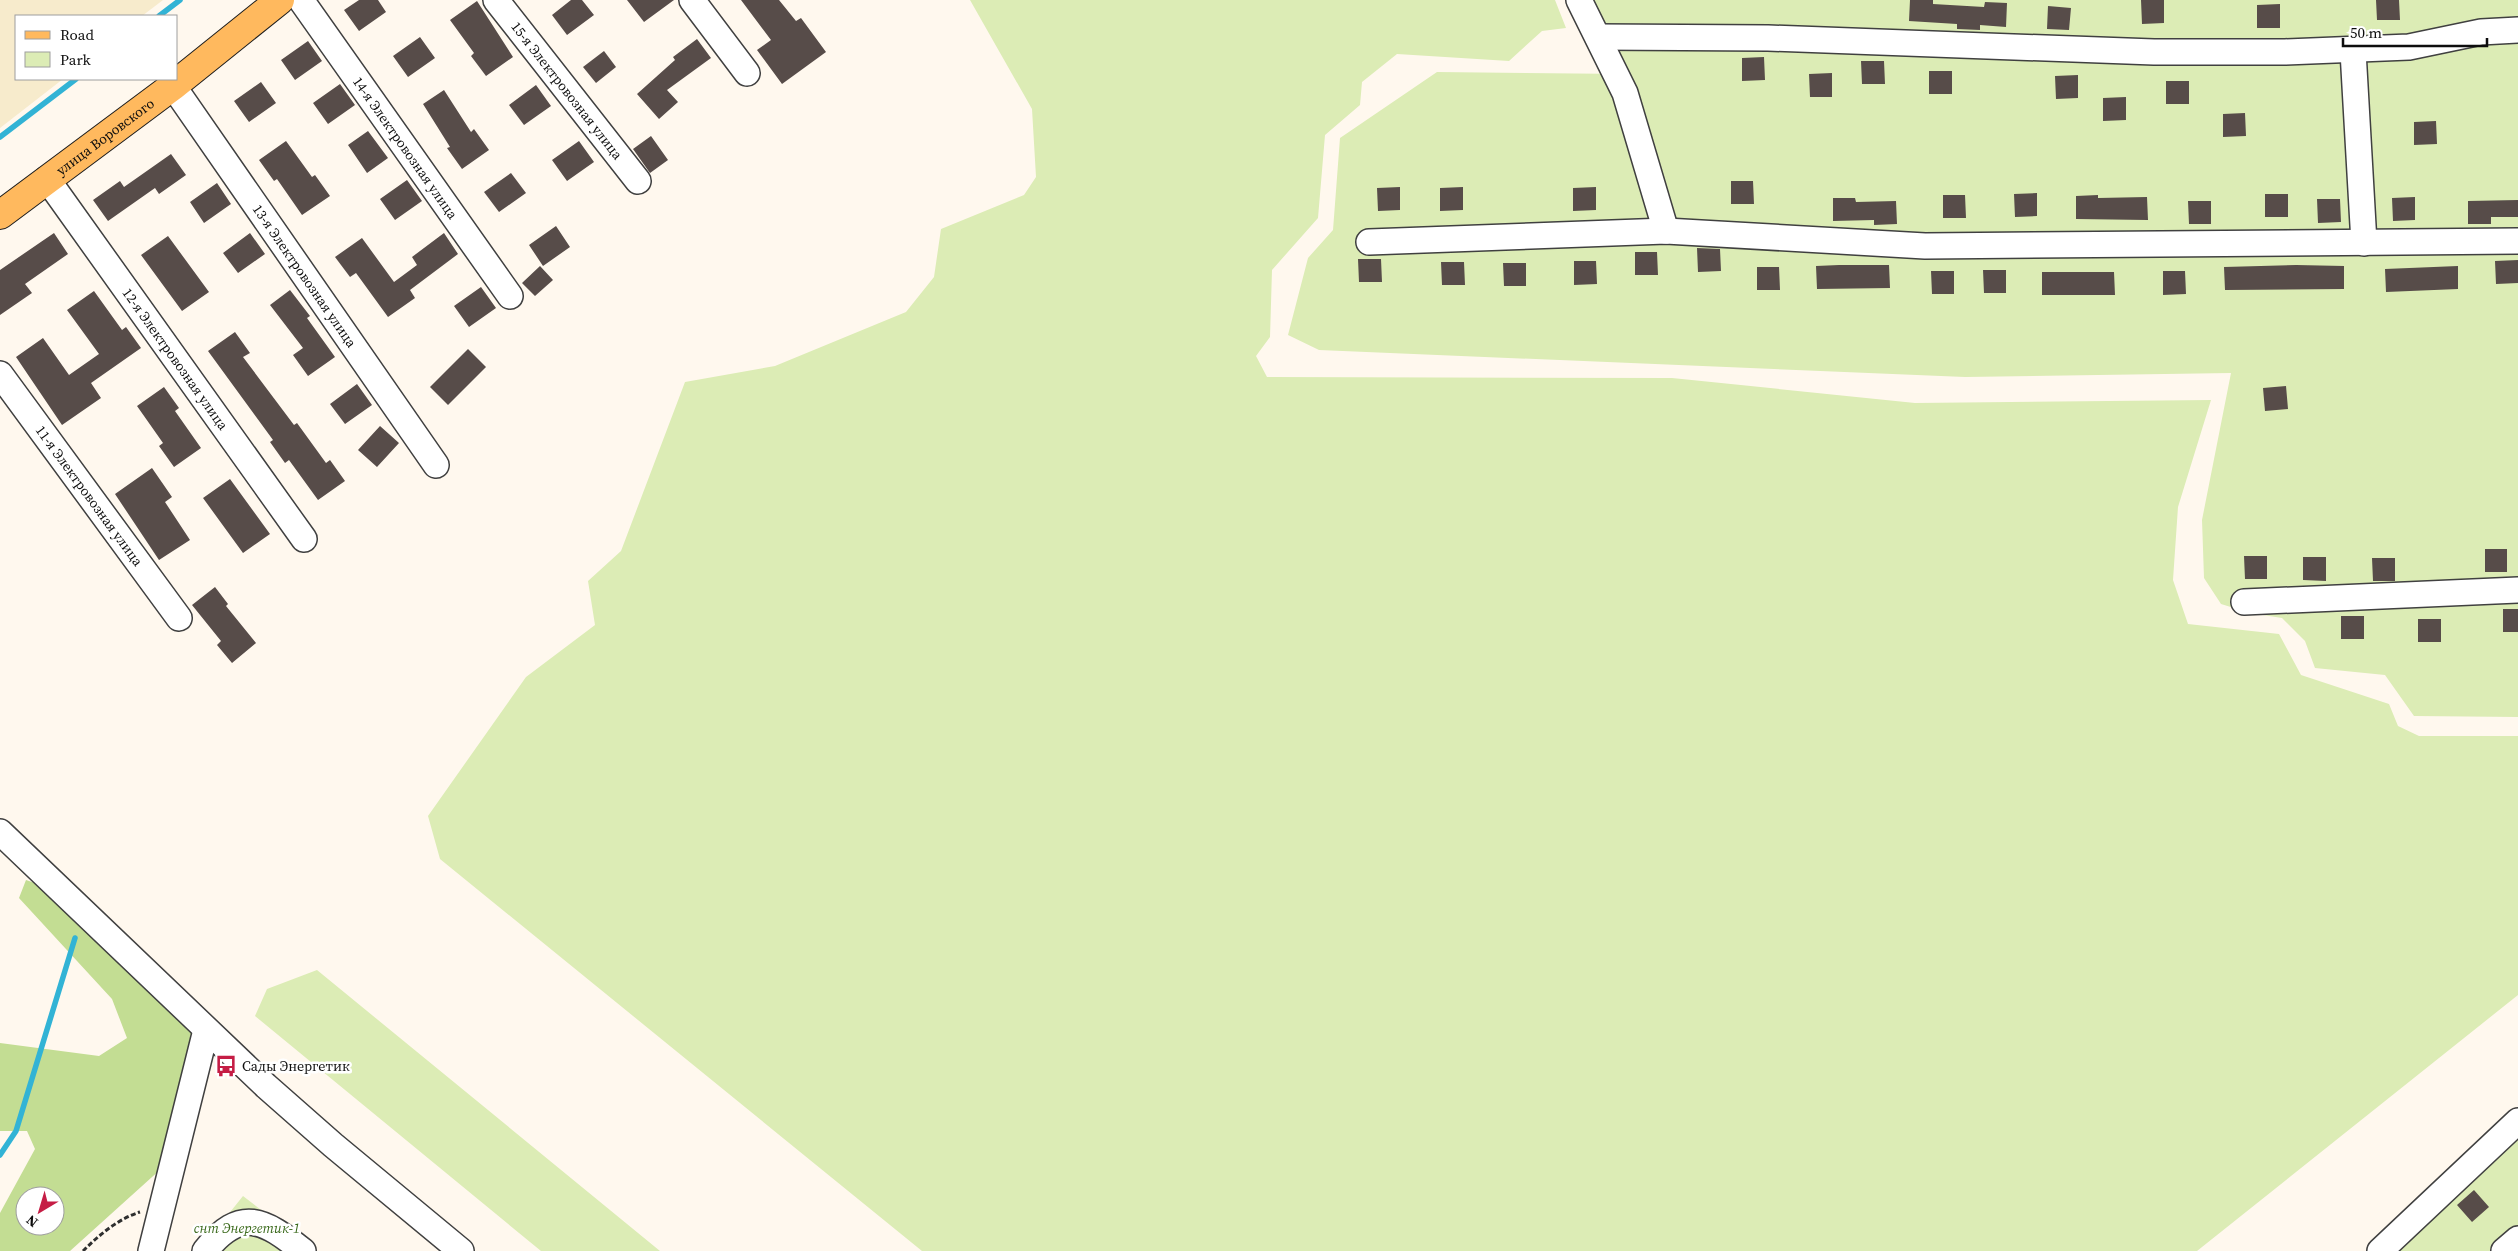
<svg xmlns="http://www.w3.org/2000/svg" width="2518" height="1251" viewBox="0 0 2518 1251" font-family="'Source Serif 4',serif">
<rect width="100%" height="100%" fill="#fff8ee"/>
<path fill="#f7ebcc" d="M0 0H163L142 16H16V79H63L0 128Z"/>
<path fill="#dcecb5" d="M970 0H1555L1566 28 1542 31 1509 61 1397 54 1362 82 1360 105 1325 135 1318 218 1272 270 1270 337 1256 356 1267 377 1672 378 1915 403 2211 400 2178 507 2173 580 2188 624 2279 634 2301 675 2389 704 2398 726 2419 736H2518V995L2197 1251H922L440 859 428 816 526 677 595 625 588 581 621 551 685 382 775 366 906 312 934 277 941 229 1024 195 1036 177 1032 109Z
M1593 0H2518V717L2414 716 2385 675 2315 668 2305 641 2282 618 2250 613 2221 604 2204 578 2202 520 2231 373 1965 377 1319 350 1288 335 1308 258 1333 230 1340 138 1437 72 1627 74Z
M317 970 660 1251H541L255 1016 267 989Z
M2518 1140V1251H2394L2491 1161Z
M243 1196 314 1251H199Z"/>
<path fill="#c3dd93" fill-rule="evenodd" d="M26 880 47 887 192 1029 162 1168 70 1251H0V1213L35 1149 27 1131H0V1043L99 1056 127 1038 112 999 19 898ZM25 1196H55V1226H25Z"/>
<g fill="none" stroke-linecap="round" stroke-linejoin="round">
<path stroke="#32b3d5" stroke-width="5.5" d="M159 16 180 0
M0 137 76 79
M0 1155 16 1131 75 938"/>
</g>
<path fill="#574c49" d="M359 0H378L386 12 359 31 344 10Z
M571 0H582L594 15 567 35 552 15Z
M627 0H674L644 22Z
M741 0H779L796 21 801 18 826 52 782 84 757 50 771 40Z
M1910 0H1933V4L1984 7 1985 2 2007 3 2006 27 1980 25V30L1957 29V24L1909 21Z
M2141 0H2164V23L2142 24Z
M2376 0H2399L2400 20H2377Z
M477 1 513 57 486 76 471 56 474 53 450 20Z
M2280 4V28H2257V5Z
M2048 6 2071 8 2069 30 2047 29Z
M420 37 435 58 408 77 393 56Z
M697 39 711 58 667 90 678 102 659 119 637 94 675 60 673 57Z
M308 41 322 61 295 80 281 60Z
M604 51 616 67 596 83 583 67Z
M1764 57 1765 80 1742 81V58Z
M1861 61H1884L1885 84H1862Z
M1929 71H1952V94H1929Z
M1832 73V97H1810L1809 74Z
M2078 75V98L2056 99 2055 76Z
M2166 81H2189V104H2166Z
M261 82 276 103 249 122 234 101Z
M340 84 355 105 328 124 313 103Z
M536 85 551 106 524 125 509 105Z
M444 90 471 132 474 129 489 150 462 169 447 148 450 147 423 104Z
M2126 97V120L2103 121V98Z
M2245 113 2246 136 2223 137V114Z
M2436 121 2437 144 2414 145V122Z
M368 131 388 158 367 173 348 145Z
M651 136 668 160 650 173 633 149Z
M286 141 312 177 315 175 330 196 302 215 277 179 274 181 259 160Z
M579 141 594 162 567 181 552 160Z
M171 154 186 175 159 194 155 188 108 221 93 200 120 181 124 187Z
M511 173 526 193 499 212 484 192Z
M407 180 422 201 395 220 380 199Z
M1731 181H1753L1754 204H1731Z
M217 183 231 204 204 223 190 202Z
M1400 187V210L1378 211 1377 188Z
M1463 187V210L1440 211V188Z
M1596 187V210L1573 211V188Z
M2037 193V216L2015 217 2014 194Z
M2265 194H2288V217H2265Z
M1943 195H1965L1966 218H1943Z
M2098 195V198L2147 197 2148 220 2076 219V196Z
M2415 197V220L2393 221 2392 198Z
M1833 198H1855L1856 202 1896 201 1897 224 1874 225V220L1833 221Z
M2317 199H2340L2341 222 2318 223Z
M2518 200V217H2491V224H2468V201Z
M2188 201H2211V224H2189Z
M556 226 570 247 543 266 529 245Z
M54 233 68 254 25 284 32 293 0 315V270Z
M250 233 265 254 238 273 223 253Z
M444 233 458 254 410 290 415 298 388 317 356 273 350 277 335 257 362 238 394 282 417 265 412 257Z
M168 236 209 292 182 311 141 255Z
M1697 248 1720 249 1721 271 1698 272Z
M1635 252H1657L1658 275H1635Z
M1358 259H1381L1382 282H1359Z
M2518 260V283L2496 284 2495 261Z
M1574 261H1596L1597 284 1574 285Z
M1441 262H1464L1465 285H1442Z
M1503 263H1526V286H1504Z
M1839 265H1889L1890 288 1817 289 1816 266Z
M2296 265 2344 266V289L2225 290 2224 267Z
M540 266 553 280 535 296 522 283Z
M2458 266V289L2386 292 2385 269Z
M1757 267H1779L1780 290H1757Z
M1983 270H2006V293H1984Z
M1931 271H1954V294H1932Z
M2163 271H2185L2186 294 2163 295Z
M2042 272H2114L2115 295H2042Z
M481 287 496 308 469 327 454 306Z
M290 290 310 316 307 318 335 357 308 376 293 355 303 348 270 305Z
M94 291 122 330 126 327 141 348 91 383 101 398 62 425 16 357 43 338 69 375 99 354 67 310Z
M235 332 250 353 243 357 294 425 297 423 326 463 330 460 345 481 318 500 289 460 285 463 270 442 273 440 208 351Z
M468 349 486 367 448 405 430 387Z
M357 384 372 405 345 424 330 404Z
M2286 386 2288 409 2265 411 2263 388Z
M164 387 179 408 175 411 201 448 174 467 159 446 163 443 137 406Z
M380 426 399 443 377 467 358 450Z
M152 468 172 497 165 502 190 540 159 560 115 494Z
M230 479 270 534 243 553 203 498Z
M2485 549H2507V572H2485Z
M2244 556H2267V579H2245Z
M2303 557H2326V581L2303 580Z
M2372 558H2395V581H2373Z
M215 587 228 604 226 606 256 643 232 663 217 645 221 641 192 605Z
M2503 609H2518V632H2503Z
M2341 616H2364V639H2341Z
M2418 619H2441V642H2418Z
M2474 1190 2489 1207 2472 1222 2457 1205Z"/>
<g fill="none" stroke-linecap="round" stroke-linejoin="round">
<g stroke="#404040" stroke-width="28">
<g id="minor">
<path id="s1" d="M301 0 510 296"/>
<path id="s2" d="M496 0 638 181"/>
<path d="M692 0 747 73"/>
<path d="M1579 0 1625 93 1666 231"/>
<path d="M1598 37 1768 38 2154 52H2285L2409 47 2481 32 2518 30"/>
<path d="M2353 51 2364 243"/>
<path id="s3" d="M173 86 436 465"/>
<path id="s4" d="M47 179 304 539"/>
<path d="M1369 242 1666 231 1925 246 2518 241"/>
<path id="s5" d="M0 374 179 618"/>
<path d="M2244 602 2518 590"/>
<path d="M0 832 266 1086 333 1145 461 1251"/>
<path d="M151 1251 206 1030"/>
<path d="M205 1251C241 1206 264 1220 303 1251"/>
<path d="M2380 1251 2518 1121"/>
<path d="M2504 1251 2518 1239"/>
</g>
</g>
<g stroke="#1e1e1e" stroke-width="30">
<g id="major">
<path id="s6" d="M0 215 173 86 280 0"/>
</g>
</g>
<path stroke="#2f2f2f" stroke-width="3" stroke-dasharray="5 2.5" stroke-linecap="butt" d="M83 1251C99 1235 118 1219 140 1212"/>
<use href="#minor" stroke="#fff" stroke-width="25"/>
<use href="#major" stroke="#ffb95e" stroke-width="28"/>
</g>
<defs>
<g id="bus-bare" transform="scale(1.725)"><path d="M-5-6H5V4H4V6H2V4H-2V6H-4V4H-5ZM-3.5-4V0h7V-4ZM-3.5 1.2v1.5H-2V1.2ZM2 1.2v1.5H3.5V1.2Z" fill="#c51d45" stroke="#fff" stroke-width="2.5" paint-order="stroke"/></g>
</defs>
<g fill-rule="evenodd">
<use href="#bus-bare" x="226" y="1066"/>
</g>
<g text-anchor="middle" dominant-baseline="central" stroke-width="5" stroke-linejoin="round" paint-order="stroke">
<g font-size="14" fill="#0d0d0d" stroke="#fff">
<text stroke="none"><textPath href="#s2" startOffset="115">15-я Электровозная улица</textPath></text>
<text stroke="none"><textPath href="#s6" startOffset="131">улица Воровского</textPath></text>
<text stroke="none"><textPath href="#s1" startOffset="181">14-я Электровозная улица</textPath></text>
<text stroke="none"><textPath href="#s3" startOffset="231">13-я Электровозная улица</textPath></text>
<text stroke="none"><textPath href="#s4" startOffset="221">12-я Электровозная улица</textPath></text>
<text stroke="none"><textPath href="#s5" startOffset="151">11-я Электровозная улица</textPath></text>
</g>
<g font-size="14" fill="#0d0d0d" stroke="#fff" text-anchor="start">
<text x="242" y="1066">Сады Энергетик</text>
</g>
<g font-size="14" font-style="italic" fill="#39691a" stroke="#fff">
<text x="247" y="1228">снт Энергетик-1</text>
</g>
</g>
<rect x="15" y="15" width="162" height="65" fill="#ffffff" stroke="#9e9e9e"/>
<rect x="25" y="31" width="25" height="8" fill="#ffb95e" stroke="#9e9e9e"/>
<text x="60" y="40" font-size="15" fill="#0d0d0d">Road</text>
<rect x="25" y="52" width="25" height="15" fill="#dcecb5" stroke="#9e9e9e"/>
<text x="60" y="65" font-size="15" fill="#0d0d0d">Park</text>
<g transform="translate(40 1211) rotate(218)"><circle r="24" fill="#ffffff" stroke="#9e9e9e"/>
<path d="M0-4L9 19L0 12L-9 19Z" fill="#c51d45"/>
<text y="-8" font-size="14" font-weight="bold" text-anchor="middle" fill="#0d0d0d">N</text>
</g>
<path d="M2343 38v8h144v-8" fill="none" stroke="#0d0d0d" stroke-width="2.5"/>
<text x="2350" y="38" font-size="15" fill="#0d0d0d" stroke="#ffffff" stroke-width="4" paint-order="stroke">50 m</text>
</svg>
